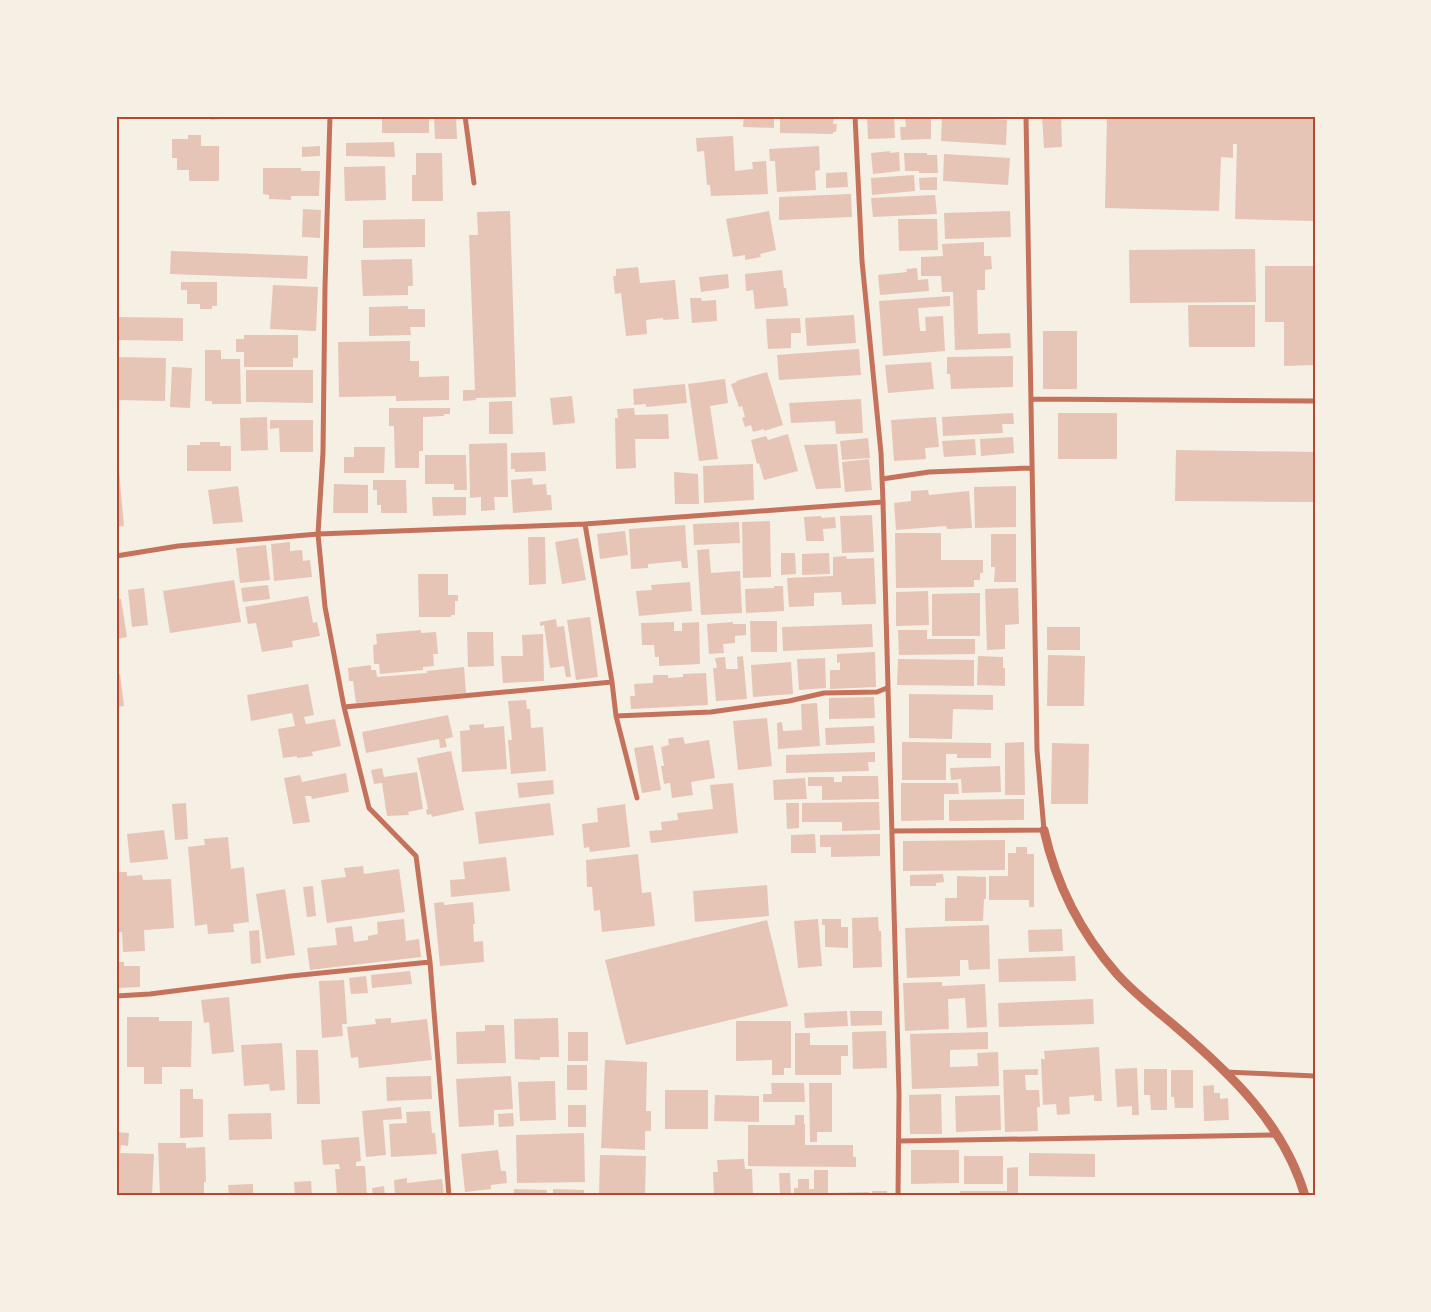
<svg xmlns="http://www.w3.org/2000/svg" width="1431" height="1312" viewBox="0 0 1431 1312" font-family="Jost,sans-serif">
<rect width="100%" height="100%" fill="#f6efe4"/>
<path fill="#e6c5b7" d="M210 116H230V118L211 120Z
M382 116H429V133H382Z
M434 116H456L457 139H435Z
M744 116H774V128L743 127Z
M780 116H834L833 124H837L836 132H833V134L780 133Z
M867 116H894L895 138 868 139Z
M905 116H931V139L901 140 900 127H906Z
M942 116 1007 120 1006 145 941 141Z
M1042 116H1061L1062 147 1044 148Z
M1107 116H1315V221L1235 219 1237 144H1233V158L1221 157 1219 211 1105 208Z
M188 135H201V146H219V181H189V170H177V158H172V139H188Z
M733 136 735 171 753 169 752 162 766 161 768 194 711 196 710 185H707L704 151 697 152 696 138Z
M394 142 395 157 346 156V143Z
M320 146V156L302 157V147Z
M819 146 820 170 815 171 816 190 777 192 775 161H770L769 149Z
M890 151V153L899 152 900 171 873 174 871 153Z
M416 153H442L443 201H412V175H416Z
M904 153H927V155H937L938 173H919V171H905Z
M944 154 1010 158 1008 185 943 181Z
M385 166 386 200 345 201 344 167Z
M263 168H301V171H320L319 196H291V200L269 199V195L263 194Z
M847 172 848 187 826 188V173Z
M914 175 915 191 872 195 871 178Z
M937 177V190H920L919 178Z
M851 194 852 217 779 220V197Z
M935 195 937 214 873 217 871 198Z
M303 209 321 210 320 238 302 237Z
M510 211 516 397 476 398V400L463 401V390H475L469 235H478L477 212Z
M769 211 776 250 760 254 761 257 745 260V255L733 257 726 219Z
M1010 211 1011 237 945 239 944 213Z
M425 219V247L363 248V220Z
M898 219H937L938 250 899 251Z
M984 242V256H991L992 269 985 270V290H977L978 334 1010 333 1011 348 955 350 953 292H942L941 276H921V257L943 256 942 244Z
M1255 249 1256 302 1130 303 1129 250Z
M171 251 308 256 307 279 170 274Z
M412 259 413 286H408V295L363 296 361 260Z
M1265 266H1315V365L1284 366V322H1265Z
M638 267 640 283 675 280 679 319 663 320V318L646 320 647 334 626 336 621 293 615 294 613 276H616V269Z
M917 268 918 280 928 279 929 291 880 295 878 275 907 272 906 269Z
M782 270 784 288H786L788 306 755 309 753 290 746 291 745 274Z
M728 274 729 288 701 292 699 277Z
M181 282H217V306H212V309H200V304H187V290H181Z
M273 285 318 287 316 331 270 329Z
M950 296V306L918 308 920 331H926L925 317 943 316 945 351 883 356 879 301Z
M690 298H701L702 301 716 300 717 321 692 323Z
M1188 305H1255V347H1189Z
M408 306V309H425V327H410L411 335 369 336V307Z
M854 315 856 343 807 346 805 318Z
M116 317 183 318V341L116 340Z
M800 318 801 333H791V348L768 349 766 319Z
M1043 331H1077V389H1043Z
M244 335H298V358H293V367H244V352H236V339H244Z
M410 341V361H419V377L449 376V400L396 401V396L339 397 338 342Z
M859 349 861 375 779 380 777 355Z
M205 350H221V359H240L241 404H212V401H205Z
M1013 356V387L951 389 950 374H947V357Z
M116 357 166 358 165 401 116 400Z
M931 362 934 389 888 393 885 365Z
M172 367 192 368 190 408 170 407Z
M246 370H313V403L246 402Z
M767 372 783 425 764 431V429L753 432 751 425 745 427 742 418 745 417 742 406 739 407 731 384 737 382 736 381Z
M725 379 728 403 710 406 718 459 699 461 688 384Z
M685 384 687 403 646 407V404L634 405 633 389Z
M572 396 575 423 553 425 550 398Z
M861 399 863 433 836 434 835 421 791 423 789 403Z
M512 401 513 434H489V402Z
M389 408H450V414H444V416L423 417V451H419V468H395L394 426H389Z
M634 408 635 415 668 414 669 439H635L636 468 616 469 615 418H618L617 409Z
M1013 413 1014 424H1002L1003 433 943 436 942 417Z
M1058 413H1117V459H1058Z
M267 417 268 450 241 451 240 418Z
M936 417 939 447 925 448 926 459 894 461 891 420Z
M270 420H313V452H280L279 428 270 429Z
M788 434 798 471 764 480 759 463 757 464 751 440 766 436 768 440Z
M1013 437 1014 453 981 456 980 439Z
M868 438 870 458 842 460 840 441Z
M975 439 976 455 944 457 942 441Z
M200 442H220V446H231V471H187V445H200Z
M507 443 508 497H494L495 510 481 511V497L470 498 469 444Z
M837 444 841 488 816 489 804 445Z
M354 447H385L384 473H344V457H354Z
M1176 450 1315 452V502L1175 501Z
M545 452 546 471 515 472V469H511V453Z
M425 455H466L467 490H454V484H425Z
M869 459 872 490 845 492 842 462Z
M116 460H118L124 526 116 527Z
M753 464 754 500 704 503 703 466Z
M674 472 698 474 699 504H675Z
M532 478 533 485 546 484 547 495H551L552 510 513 513 511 480Z
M373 480H406L407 513H381V505H377V490H373Z
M334 484 368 485V513H333Z
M238 486 243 522 213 524 208 490Z
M1016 486V527L975 528 974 487Z
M928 490 929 495 969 491 972 528 947 529 946 526 896 530 894 503 911 501V491Z
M432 497H466V515L433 516Z
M872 515 874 552 842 553 840 516Z
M821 516 822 518 835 517 836 528 823 529 824 541H806L804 517Z
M770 521 771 577 743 578 742 522Z
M739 522 740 543 694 545 693 524Z
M685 525 688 568H682L681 561 648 564V568L631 569 629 529Z
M625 531 628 555 600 559 597 534Z
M895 533H941V560H983V573H980V580H974V587L896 588Z
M991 534H1016V582H994L995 567H991Z
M528 537H545L546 584 529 585Z
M578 538 586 580 562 584 555 542Z
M290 542V551L302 550 303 561 310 560 312 577 274 581 271 544Z
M266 545 270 580 240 583 236 548Z
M709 549 711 573 740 571 742 613 701 615 697 550Z
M781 553H795L796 574 781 575Z
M829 553 830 574 802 575V554Z
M846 556 847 559 874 558 876 604 842 605 841 592 814 593V606L789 607 787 578 833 576V557Z
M418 574H448V595H458V601H455V615H451V617H419Z
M234 580 241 622 170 633 163 591Z
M690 582 692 611 639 616 636 591 652 590 651 585Z
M268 585 270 599 243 602 241 588Z
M774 586H783L784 611 746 613 745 589 774 588Z
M144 588 148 625 132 627 128 590Z
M1018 588 1019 624 1005 625V649L987 650 985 589Z
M928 591 929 625 896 626V592Z
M980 593V636H932V594Z
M308 596 313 623 317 622 320 636 292 641 293 647 262 652 256 623 248 624 245 607Z
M121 599 127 637 116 639V600Z
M590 617 598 677 576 680 567 620Z
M556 619 557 627 564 626 571 677H566L564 666 550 668 544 625 540 626V622Z
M750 621H777V652H751Z
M674 622V631H682V623L699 622 700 664 659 666V657H655L654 645H642L641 623Z
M733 622V624H746V635L735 636V643L723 644 724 653 709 654 707 624Z
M872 624 873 647 783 651 782 627Z
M1047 627H1080V650H1047Z
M421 630V633L436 632 438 654H433L434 666 423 667V670L380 674 379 664H374L373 645 377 644 376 634Z
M898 630H927V639H975V654L899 655Z
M467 632H493L494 666 468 667Z
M543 634 544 681 503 683 501 656H523L522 635Z
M875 652 876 687 830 689V670H840V662L837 663V654Z
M1048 655 1085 656 1084 706H1047Z
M743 656 747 699 716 701 713 668H717L715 658 725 657 726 669H738L737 657Z
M978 656 1003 657V668H1005V686L977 685Z
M825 658 826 688 799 690 797 659Z
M898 659 974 660V686L897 685Z
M791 662 793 694 753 697 751 665Z
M371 665V670H376L377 677 427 673V671L464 667 466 693 356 703 353 681H349L348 668Z
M706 673 708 705 631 709 630 696H635L634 684 653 683V675H668V678L683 677V674Z
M120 674 124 706 116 707V675Z
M308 684 314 715 304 717 306 724 335 719 341 746 312 752 313 756 297 758V756L283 758 278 729 295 726 292 713 251 721 247 695Z
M909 694 993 695V710L953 709 952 739 909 738Z
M874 697 875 718 829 719V698Z
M526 700 527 709H530L531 728 543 727 546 771 511 774 508 740H512L508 701Z
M817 703 820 746 778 749 777 723 782 722 783 731 802 730 801 704Z
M448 715 453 737 445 739 447 747 440 748 439 739 366 753 362 732Z
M767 718 772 766 738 770 733 721Z
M484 724V728L504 726 507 769 462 772 460 731 470 730 469 725Z
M874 726 875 743 826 745 825 728Z
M683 737 685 744 709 740 715 778 691 782 693 795 672 798 670 783 664 784 661 766H664L661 747 669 745 668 739Z
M902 742 991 743V758H957V754H946V780H902Z
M1024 742 1025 795H1005V743Z
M1052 743 1089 744 1088 804H1051Z
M653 745 661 790 642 793 634 748Z
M451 751 464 810 432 817 431 814 427 815 426 810 428 809 417 758Z
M875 752V762H868L869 771 786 773V755Z
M1000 766 1001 792 962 793 961 779 951 780 950 768Z
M382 768 384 777 417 772 423 809 408 812 409 815 387 816 382 783 374 784 371 770Z
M346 773 349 792 312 799 311 796H305L310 822 293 824 284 778 300 775 302 782Z
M842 776H878L879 799 822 800V786H808V777H834V782H842Z
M805 778 807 799 774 800 773 780Z
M553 780 554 794 519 798 517 783Z
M733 783 738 833 651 843 649 831 662 830 661 822 678 820 677 813 713 809 710 785Z
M901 783H958L959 794H944V820L901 821Z
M1024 799V820L949 821V800Z
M879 802 880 830 842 831V822H802V803Z
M186 803 188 839 175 840 172 804Z
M550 803 554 835 479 844 475 812Z
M786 803H799V828L787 829Z
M625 804 630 847 590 852 589 847 584 848 582 824 598 822 597 808Z
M164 830 168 859 130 863 127 834Z
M815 834 816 853H791V835Z
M880 834V856L831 857V847H820V835Z
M228 837 231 869 244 867 249 922 233 924 234 932 208 934 207 924 195 926 188 847 205 845 204 839Z
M1005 840V870L903 871V841Z
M1016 847H1027V854H1034V907H1029V900H989V876H1008V853H1016Z
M638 854 642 893 651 892 655 926 602 932 600 910 594 911 592 887H587L586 860Z
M506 857 510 891 451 897 450 880 465 879 463 862Z
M363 866 364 874 399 869 405 912 327 923 321 880 346 877 344 868Z
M116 872H127V876L142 875 143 880 171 879 174 928 144 930 145 951 123 952 122 932 116 933Z
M943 874 944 882 936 883V886H910V875Z
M957 876 986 877V899H984L983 921H945V898H957Z
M767 885 769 916 695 922 693 891Z
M313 886 316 916 307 917 303 887Z
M285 889 295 955 266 959 256 894Z
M444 902V905L473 902 475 924H473L474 942 483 941 484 962 440 966 434 903Z
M878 917 879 931H881L882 967 853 968 852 918Z
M404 919 406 941 419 939 421 957 310 970 307 948 337 945 335 928 352 926 354 942 368 940V936L378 934 377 922Z
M818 919 822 966 798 968 794 921Z
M822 919H841V927H848V948L825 947V925H822Z
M767 920 788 1006 626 1045 605 960Z
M989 925 990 969 969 970 968 960H960V976L907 978 905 928Z
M1062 929 1063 951 1029 952 1028 930Z
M259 930 261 963 251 964 249 931Z
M1075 956 1076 981 999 982 998 959Z
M116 962H124V966H140V987L116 988Z
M410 971 412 984 372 988 371 975Z
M366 976 368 993 351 994 349 978Z
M344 980 347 1024H342L343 1036 322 1038 319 981Z
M942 982V986L985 984 987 1027 967 1028 965 998 948 999 949 1029 905 1031 903 983Z
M229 997 234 1052 212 1054 209 1022 204 1023 201 1000Z
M1093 999 1094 1024 999 1027 998 1003Z
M847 1011 848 1026 805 1028 804 1013Z
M850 1011H882V1025L851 1026Z
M127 1017H159V1021H192L191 1067H162V1084H144V1067H127Z
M391 1018V1023L427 1019 432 1060 359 1068 358 1057 351 1058 347 1027 376 1024 375 1019Z
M558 1018 559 1057H540V1060L515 1059 514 1019Z
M736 1021H791V1068H784V1075H772V1060L736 1061Z
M485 1025H504L506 1063 457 1064 456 1032 485 1031Z
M886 1031 887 1068 853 1069 852 1032Z
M568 1032H588V1061H568Z
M988 1032V1049L950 1050V1067L978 1066 977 1053 998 1052 999 1086 912 1089 910 1034Z
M795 1033H810V1045H848V1056H841V1075H795Z
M282 1043 285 1090 270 1091 269 1084 244 1086 241 1045Z
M1099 1047 1102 1101H1094V1095L1069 1097 1070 1114 1057 1115 1056 1104 1043 1105 1041 1059H1045L1044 1051Z
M296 1050H318L320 1104H297Z
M605 1060 647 1062 646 1111H651V1131H645V1150L601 1148Z
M567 1065H587V1090H567Z
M1137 1068 1139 1115H1132V1106L1117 1107 1115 1069Z
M1038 1069V1075H1025L1026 1090H1039L1040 1107H1037L1038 1131 1005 1132 1003 1070Z
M1144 1069H1167V1110H1151L1150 1095H1144Z
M1171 1070H1193V1108H1175L1174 1097H1171Z
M431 1076 432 1099 387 1101 386 1077Z
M511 1076 513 1109 494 1110V1125L459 1127 456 1079Z
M555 1081 556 1120 520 1121 518 1082Z
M771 1083H804L805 1102H763V1094H772Z
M809 1083H832V1132H817V1142H810Z
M1214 1085V1093H1220V1099L1228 1098 1229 1120 1204 1121 1203 1086Z
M180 1089H193V1099H203V1137L180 1138Z
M665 1090H708V1129H665Z
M941 1094 942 1134H910L909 1095Z
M715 1095 759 1096V1122L714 1121Z
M1000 1095 1001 1130 956 1132 955 1096Z
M568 1105H586V1127H568Z
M401 1107 402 1119 383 1120 386 1155 366 1157 362 1111Z
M430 1111 432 1133H435L437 1154 391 1157 389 1124 407 1123 406 1112Z
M271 1113 272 1139 229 1140 228 1114Z
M513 1113 514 1126 499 1127 498 1114Z
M795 1115H804V1124H805V1145H853V1157H856V1167L748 1166V1125H795Z
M116 1132 129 1133 128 1146 121 1145 120 1153 154 1154 152 1196H116Z
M584 1133 585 1182 517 1183 516 1135Z
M359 1137 361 1161 356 1162V1166H365L367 1196H337L335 1169H340L339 1164 323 1165 321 1140Z
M158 1143H186V1148L205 1147 206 1182H204V1196H160Z
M498 1150 501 1171H506L507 1183 491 1185V1189L465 1192 461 1154Z
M911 1150H959V1183L911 1184Z
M1029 1153 1095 1154V1177L1029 1176Z
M600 1155 646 1156 645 1196H599Z
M964 1156H1003V1184H964Z
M744 1159 745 1169H752L753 1196H714L713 1172H718L717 1160Z
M1018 1167V1196H960V1191H1007V1168Z
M814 1170H828V1193L869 1192V1196H794V1188H798V1179H809V1189H814Z
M779 1173H790L791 1196H769V1194H780Z
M407 1178V1183L442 1179 444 1196H395L394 1180Z
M311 1181 312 1196H295L294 1182Z
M253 1184V1196H229L228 1185Z
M384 1186 385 1196H373L372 1188Z
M514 1189 547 1190 546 1196H514Z
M553 1189 584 1190V1196H553Z
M872 1191H887V1196H872Z
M279 1193V1196H256V1194Z"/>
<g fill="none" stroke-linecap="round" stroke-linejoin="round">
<path stroke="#c5725c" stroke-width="5" d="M330 116 325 287 323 452 318 534 325 607 344 707 369 808 416 856 430 962 449 1196
M465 116 474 183
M855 116 862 261 881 453 883 502 899 1094 898 1196
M1031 399 1315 401
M882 479 929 472 1031 468
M116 556 178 546 318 534 585 524 883 502
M612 682 616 716 637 798
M344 707 612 682 585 524
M616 716 711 712 789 701 824 693 877 692 887 688
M892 831 1044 830 1037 750 1026 116
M116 996 150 994 291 976 430 962
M1225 1072 1315 1076
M899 1141 1278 1135"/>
<path stroke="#c5725c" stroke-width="9" d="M1044 830C1056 884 1080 932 1117 974 1134 993 1156 1010 1176 1027 1231 1074 1284 1124 1305 1196"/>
</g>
<rect width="1431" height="1312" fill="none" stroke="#f6efe4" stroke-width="235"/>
<rect x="118" y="118" width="1196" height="1076" fill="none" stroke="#b5482f" stroke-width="2"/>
</svg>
